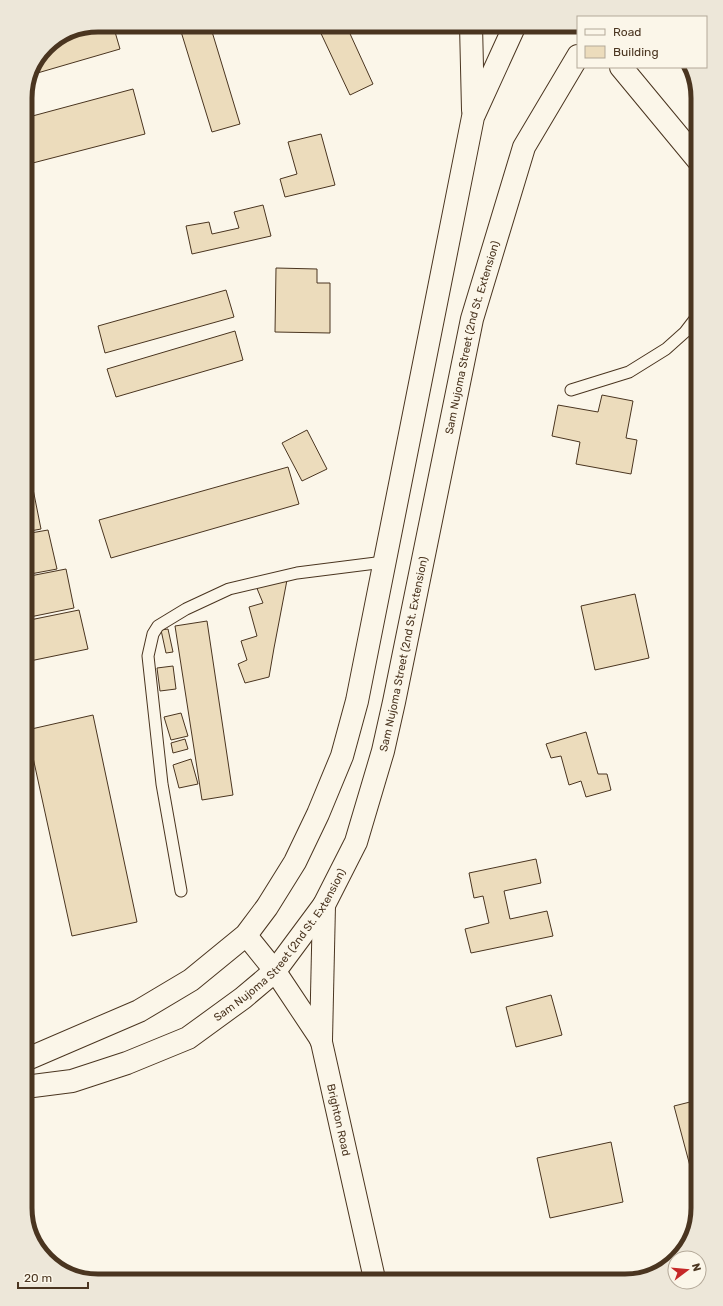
<svg xmlns="http://www.w3.org/2000/svg" width="723" height="1306" viewBox="0 0 723 1306" font-family="Rubik,sans-serif">
<rect width="100%" height="100%" fill="#fbf6e9"/>
<path fill="#ecdcbc" stroke="#4a3520" d="M98 25H113L120 49 34 74 47 46 70 30Z
M179 25H210L240 124 212 132Z
M317 25H346L373 84 350 95Z
M133 89 145 134 25 165V118Z
M321 134 335 185 285 197 280 179 297 174 288 142Z
M263 205 271 236 192 254 186 226 209 222 212 234 239 228 234 212Z
M276 268 317 269V283H330V333L275 332Z
M226 290 234 317 105 353 98 326Z
M235 331 243 360 116 397 107 369Z
M602 395 633 401 626 438 637 440 631 474 576 464 580 442 552 436 558 405 598 412Z
M307 430 327 469 302 481 282 443Z
M288 467 299 504 111 558 99 520Z
M33 489 41 529 25 532V491Z
M48 530 57 569 25 575V534Z
M66 569 74 608 25 618V577Z
M287 580 274 648 269 677 245 683 238 664 247 660 241 641 257 636 249 607 263 603 256 586Z
M635 594 649 658 595 670 581 606Z
M79 610 88 649 25 662V621Z
M207 621 233 795 202 800 175 626Z
M168 629 173 652 166 653 161 630Z
M173 666 176 689 160 691 157 668Z
M181 713 188 736 171 740 164 717Z
M93 715 137 922 72 936 27 730Z
M586 732 598 774H607L611 790 586 797 581 781 569 785 561 756 551 758 546 744Z
M185 739 188 749 173 753 171 743Z
M191 759 198 784 179 788 173 765Z
M536 859 541 883 504 891 510 919 547 911 553 936 471 953 465 929 489 923 483 896 474 898 469 873Z
M551 995 562 1035 516 1047 506 1007Z
M698 1100V1196L674 1106Z
M611 1142 623 1202 550 1218 537 1158Z"/>
<g fill="none" stroke-linecap="round" stroke-linejoin="round">
<g stroke="#4a3520" stroke-width="13">
<path id="service" d="M571 390 629 372 666 349 685 332 698 315
M181 891 162 784 148 656 153 634 158 626 186 609 229 589 297 573 384 562"/>
</g>
<g stroke="#4a3520" stroke-width="23">
<g id="minor">
<path id="s1" d="M246 935 275 971 321 1040 375 1281"/>
</g>
</g>
<g stroke="#4a3520" stroke-width="24">
<path id="tertiary" d="M621 67 698 160"/>
</g>
<g stroke="#4a3520" stroke-width="24">
<g id="trunk">
<path d="M471 25 473 110"/>
<path d="M321 1040 324 905"/>
<path d="M25 1060 139 1011 191 980 246 935 267 907 295 862 318 814 342 756 357 701 473 117 515 25"/>
<path id="s2" d="M25 1087 72 1081 127 1063 188 1038 243 998 275 971 324 905 356 842 383 751 394 702 472 319 524 147 578 56"/>
</g>
</g>
<use href="#service" stroke="#fbf6e9" stroke-width="11"/>
<use href="#minor" stroke="#fbf6e9" stroke-width="21"/>
<use href="#tertiary" stroke="#fbf6e9" stroke-width="22"/>
<use href="#trunk" stroke="#fbf6e9" stroke-width="22"/>
</g>
<g text-anchor="middle" dominant-baseline="central" stroke-width="3" stroke-linejoin="round" paint-order="stroke">
<g font-size="11" fill="#4a3520" stroke="#fbf6e9">
<text stroke="none"><textPath href="#s2" startOffset="952">Sam Nujoma Street (2nd St. Extension)</textPath></text>
<text stroke="none"><textPath href="#s2" startOffset="628">Sam Nujoma Street (2nd St. Extension)</textPath></text>
<text stroke="none"><textPath href="#s2" startOffset="304">Sam Nujoma Street (2nd St. Extension)</textPath></text>
<text stroke="none"><textPath href="#s1" startOffset="211">Brighton Road</textPath></text>
</g>
</g>
<path d="M0 0H723V1306H0ZM98 32H625A66 66 0 0 1 691 98V1208A66 66 0 0 1 625 1274H98A66 66 0 0 1 32 1208V98A66 66 0 0 1 98 32Z" fill="#ede7d9" fill-rule="evenodd"/>
<path fill="none" stroke="#4a3520" stroke-width="5" d="M98 32H625A66 66 0 0 1 691 98V1208A66 66 0 0 1 625 1274H98A66 66 0 0 1 32 1208V98A66 66 0 0 1 98 32Z"/>
<rect x="577" y="16" width="130" height="52" fill="#fbf6e9" stroke="#b4a999"/>
<rect x="585" y="29" width="20" height="6" fill="#fbf6e9" stroke="#b4a999"/>
<text x="613" y="36" font-size="12" fill="#4a3520">Road</text>
<rect x="585" y="46" width="20" height="12" fill="#ecdcbc" stroke="#b4a999"/>
<text x="613" y="56" font-size="12" fill="#4a3520">Building</text>
<g transform="translate(687 1270) rotate(74)"><circle r="19" fill="#fbf6e9" stroke="#b4a999"/>
<path d="M0-3L7 15L0 10L-7 15Z" fill="#c62828"/>
<text y="-6" font-size="11" font-weight="bold" text-anchor="middle" fill="#4a3520">N</text>
</g>
<path d="M18 1282v6h70v-6" fill="none" stroke="#4a3520" stroke-width="2"/>
<text x="24" y="1282" font-size="12" fill="#4a3520" stroke="#fbf6e9" stroke-width="3" paint-order="stroke">20 m</text>
</svg>
